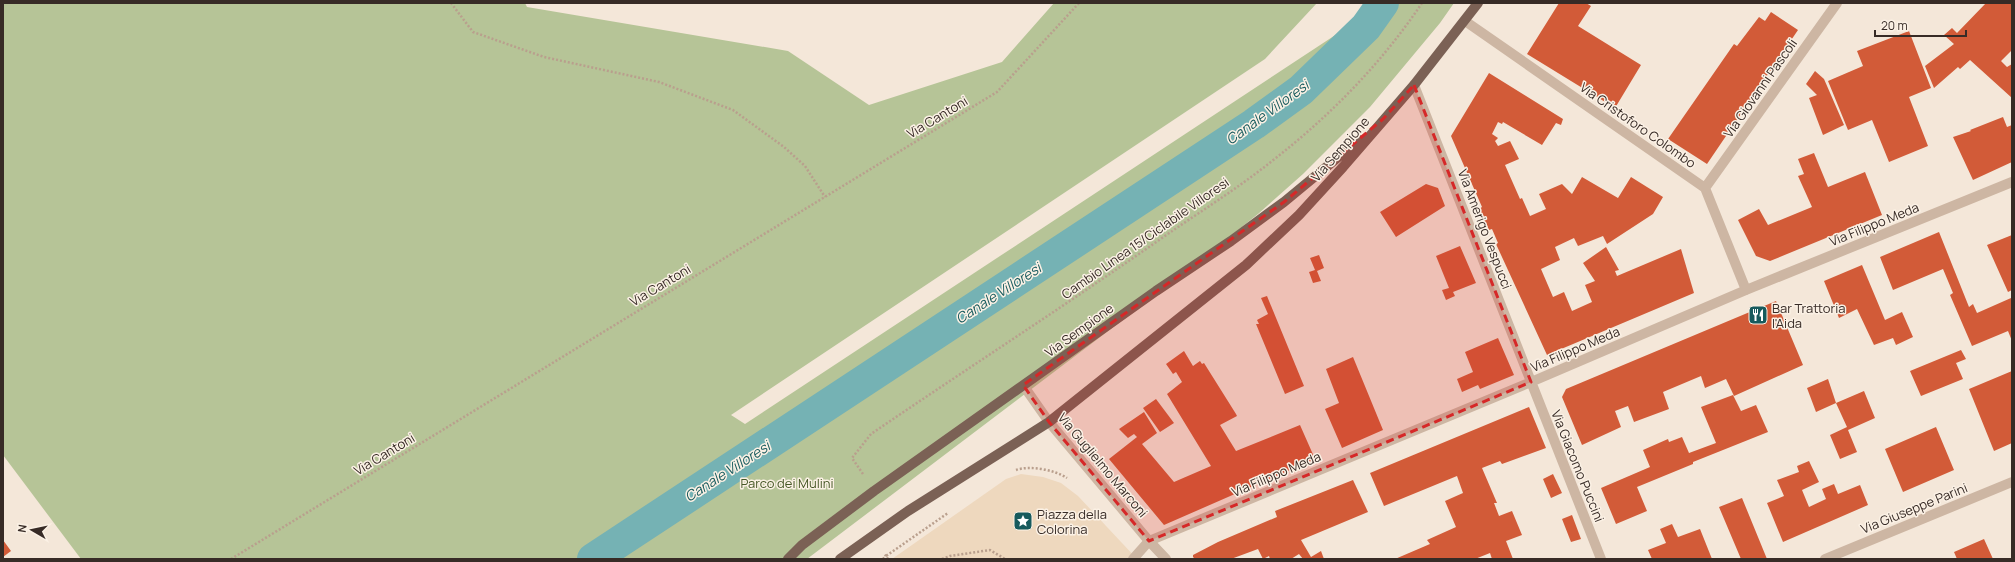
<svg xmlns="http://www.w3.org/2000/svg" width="2015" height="562" viewBox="0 0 2015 562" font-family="Manrope,sans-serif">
<rect width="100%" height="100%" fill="#f4e7d9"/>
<path fill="#b6c497" d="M3 3H525L527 7 788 51 869 105 1002 62 1054 3H1317L1265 59 731 415 745 424 1384 3H1454L1440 23 1370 107 1303 174 1258 214 1173 282 807 559H81L3 455Z"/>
<path fill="#eed8be" d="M1021 474 1043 477 1061 483 1078 496 1137 559H892L1006 479Z"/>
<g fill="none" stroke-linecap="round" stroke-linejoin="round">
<path stroke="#75b2b4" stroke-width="32" d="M593 559 1254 124 1301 90 1366 27 1383 3"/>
</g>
<path fill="#d25b38" d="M1559 3H1586L1591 6 1578 26 1641 65 1615 108 1527 54Z
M1986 3H2012V50L2001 61 2007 67 2012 64V98L1970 60 1960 69 1958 67 1934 88 1925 66 1954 44 1944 35 1952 28 1957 33Z
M1771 12 1798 30 1707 164 1668 139 1734 44 1737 46 1759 17 1765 21Z
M1909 31 1931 88 1909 97 1928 146 1889 162 1872 120 1848 130 1828 81 1863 66 1857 51Z
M1815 71 1824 79 1844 125 1823 135 1809 98 1817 95 1806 84Z
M1489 73 1563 119 1561 125 1556 123 1542 145 1503 122 1502 124 1498 122 1492 134 1498 138 1495 141 1498 146 1510 141 1519 159 1505 165 1520 199 1522 198 1530 216 1546 209 1539 194 1562 184 1572 194 1582 177 1618 198 1631 177 1663 197 1653 214 1607 244 1603 236 1578 246 1574 238 1555 247 1560 260 1541 269 1553 297 1564 292 1572 311 1592 302 1585 285 1595 281 1583 263 1606 247 1619 270 1615 271 1617 276 1681 249 1694 293 1547 355 1496 244 1498 243 1492 229 1489 230 1479 209 1482 207 1451 136Z
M2003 117 2007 127 2012 125V162L1973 180 1953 137 1971 131 1970 130Z
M1814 153 1828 187 1865 172 1882 215 1770 261 1756 256 1738 220 1759 209 1768 225 1812 207 1798 176 1804 174 1798 159Z
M1426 184 1438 188 1445 206 1396 237 1380 212Z
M1939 232 1969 307 1973 304 1977 313 2011 298 2012 341 2008 331 1972 346 1950 295 1953 293 1943 269 1893 290 1880 257Z
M2012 235V290L2008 292 1987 245Z
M1460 246 1476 283 1453 292 1455 296 1446 300 1442 290 1449 288 1436 256Z
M1319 255 1324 268 1317 271 1321 281 1313 283 1309 272 1315 270 1310 258Z
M1862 265 1885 320 1902 312 1913 337 1896 345 1893 338 1874 345 1857 309 1839 318 1824 281Z
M1267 296 1304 386 1285 394 1256 324H1259L1257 320 1268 314 1261 298Z
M1776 301 1803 365 1734 396 1726 379 1705 388 1701 376 1663 392 1669 409 1634 422 1628 406 1615 411 1621 427 1582 445 1562 397 1566 389Z
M1498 338 1514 375 1480 389 1478 385 1462 392 1457 379 1473 372 1465 352Z
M1961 350 1966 359 1956 363 1963 379 1921 396 1910 371Z
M1184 351 1193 366 1200 361 1202 364 1204 363 1236 414 1237 416 1220 425 1236 451 1300 425 1315 459 1164 525 1109 459 1137 437 1134 434 1128 438 1119 429 1144 412 1157 433 1142 444 1174 482 1211 466 1167 394 1182 382 1176 372 1173 374 1166 364Z
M1353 357 1383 430 1342 448 1325 409 1339 403 1326 369Z
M2012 371V443L1994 451 1969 389Z
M1828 379 1836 403 1816 412 1807 388Z
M1864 391 1875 418 1848 430 1857 452 1840 459 1830 435 1847 427 1836 403Z
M1733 395 1741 411 1756 405 1768 432 1693 462V464L1637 487 1647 511 1616 524 1601 488 1650 467 1643 450 1668 439 1669 442 1682 437 1689 453 1716 443 1701 407Z
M1156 399 1174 423 1160 432 1143 408Z
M1529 407 1546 448 1502 464 1500 461 1482 468 1497 503H1494L1499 516 1512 511 1522 535 1506 541 1513 559H1492L1490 553 1475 559H1395L1430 544 1427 540 1456 527 1445 501 1463 493 1457 476 1384 506 1370 473Z
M1936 427 1954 470 1903 492 1885 449Z
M1809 461 1819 482 1802 490 1809 507 1826 499 1822 489 1834 484 1838 494 1860 485 1868 505 1783 542 1767 503 1784 496 1777 480 1799 472 1797 466Z
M1553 474 1562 493 1551 498 1543 479Z
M1353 480 1368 512 1301 540 1311 557 1321 551 1324 559H1303L1299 554 1291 559H1270L1269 556 1263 559 1258 549 1231 559H1195L1193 557V555L1218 542 1277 517 1275 511Z
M1742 498 1767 559H1741L1719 507Z
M1572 515 1581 539 1571 542 1562 519Z
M1672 524 1678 537 1700 529 1712 559H1652L1648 550 1666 543 1660 529Z
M1984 539 1993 559H1957L1954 552Z
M3 540 11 551 3 557Z"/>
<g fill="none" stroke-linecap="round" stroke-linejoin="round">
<path stroke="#b99f8d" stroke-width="2.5" stroke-dasharray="2 2" stroke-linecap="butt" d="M451 3 473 32 544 57 659 82 733 110 784 147 805 166 825 197
M1016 470C1030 465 1055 470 1067 478
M863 474 852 458 871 434C968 368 1066 305 1162 238 1198 213 1237 189 1272 161 1330 116 1381 64 1422 3
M231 559 997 92 1079 3
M883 559 886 556 884 553
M888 559 886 556 948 513
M942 559 950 556 990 550 1005 559"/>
<path stroke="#cdb6a3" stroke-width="10" d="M1133 559 1149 541"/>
<path stroke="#cdb6a3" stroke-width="10" d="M1465 21 1705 188 1746 290
M1414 85 1601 559
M1705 188 1837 3
M1023 385 1049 422 1149 541 1166 559
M1149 541 1531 382 1746 290 2012 182
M1825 559 2012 482"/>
<path stroke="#7b6155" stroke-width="10" d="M788 559 802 545 874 491 1156 291 1231 241 1284 202 1359 140
M840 559 908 511 1049 422 1246 265 1299 215 1343 167 1414 85 1478 3"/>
</g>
<path fill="#d62828" fill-opacity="0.2" stroke="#d62828" stroke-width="3" stroke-dasharray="8 5" stroke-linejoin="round" d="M1414 85 1531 382 1149 541 1049 422 1023 385 1284 202 1383 119Z"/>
<defs>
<g id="restaurant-square" transform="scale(1)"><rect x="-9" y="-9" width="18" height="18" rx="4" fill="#175a5d" stroke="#fbf1e5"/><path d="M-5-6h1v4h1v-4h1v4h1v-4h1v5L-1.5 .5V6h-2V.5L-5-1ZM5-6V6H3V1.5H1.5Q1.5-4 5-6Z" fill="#fff"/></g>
<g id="sight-square" transform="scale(1)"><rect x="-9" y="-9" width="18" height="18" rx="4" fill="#175a5d" stroke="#fbf1e5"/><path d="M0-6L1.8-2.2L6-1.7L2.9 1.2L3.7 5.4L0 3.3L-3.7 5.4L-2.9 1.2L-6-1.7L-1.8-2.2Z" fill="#fff"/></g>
</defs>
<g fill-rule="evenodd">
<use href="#restaurant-square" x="1758" y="315"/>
<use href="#sight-square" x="1023" y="521"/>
</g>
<g text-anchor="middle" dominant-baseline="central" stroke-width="3" stroke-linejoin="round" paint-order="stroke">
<g font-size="13" fill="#372b26" stroke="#fbf1e5">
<text transform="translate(1760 88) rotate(-55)">Via Giovanni Pascoli</text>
<text transform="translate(937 117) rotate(-31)">Via Cantoni</text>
<text transform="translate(1638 125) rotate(35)">Via Cristoforo Colombo</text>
<text transform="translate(1340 149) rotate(-49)">Via Sempione</text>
<text transform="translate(1874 224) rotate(-22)">Via Filippo Meda</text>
<text transform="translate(1485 229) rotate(69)">Via Amerigo Vespucci</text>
<text transform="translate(1145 238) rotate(-35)">Cambio Linea 15/Ciclabile Villoresi</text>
<text transform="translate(660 285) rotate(-31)">Via Cantoni</text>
<text transform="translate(1079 330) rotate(-36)">Via Sempione</text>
<text transform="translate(1575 349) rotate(-23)">Via Filippo Meda</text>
<text transform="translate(384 454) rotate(-31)">Via Cantoni</text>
<text transform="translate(1103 465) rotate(50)">Via Guglielmo Marconi</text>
<text transform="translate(1578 466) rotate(68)">Via Giacomo Puccini</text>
<text transform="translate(1276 474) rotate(-23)">Via Filippo Meda</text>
<text transform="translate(1914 508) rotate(-22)">Via Giuseppe Parini</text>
</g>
<g font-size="13" fill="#372b26" stroke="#fbf1e5" text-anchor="start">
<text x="1772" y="308">Bar Trattoria<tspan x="1772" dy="15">l'Aida</tspan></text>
<text x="1037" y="514">Piazza della<tspan x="1037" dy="15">Colorina</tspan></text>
</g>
<g font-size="13" fill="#475827" stroke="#fbf1e5">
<text x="787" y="483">Parco dei Mulini</text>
</g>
<g font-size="14" font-style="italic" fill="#175a5d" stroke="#fbf1e5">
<text transform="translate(1267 112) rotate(-36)">Canale Villoresi</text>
<text transform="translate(998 293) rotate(-33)">Canale Villoresi</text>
<text transform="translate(727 471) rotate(-33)">Canale Villoresi</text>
</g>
</g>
<rect width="2015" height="562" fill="none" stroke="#372b26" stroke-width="8"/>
<g transform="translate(32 530) rotate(279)" stroke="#fbf1e5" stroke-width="3" paint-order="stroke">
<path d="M0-3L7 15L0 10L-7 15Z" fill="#372b26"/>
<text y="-6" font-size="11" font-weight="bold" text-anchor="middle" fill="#372b26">N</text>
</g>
<path d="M1875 30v6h91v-6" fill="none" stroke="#372b26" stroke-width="2"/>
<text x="1881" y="30" font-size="12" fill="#372b26" stroke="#fbf1e5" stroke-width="3" paint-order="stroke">20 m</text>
</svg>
